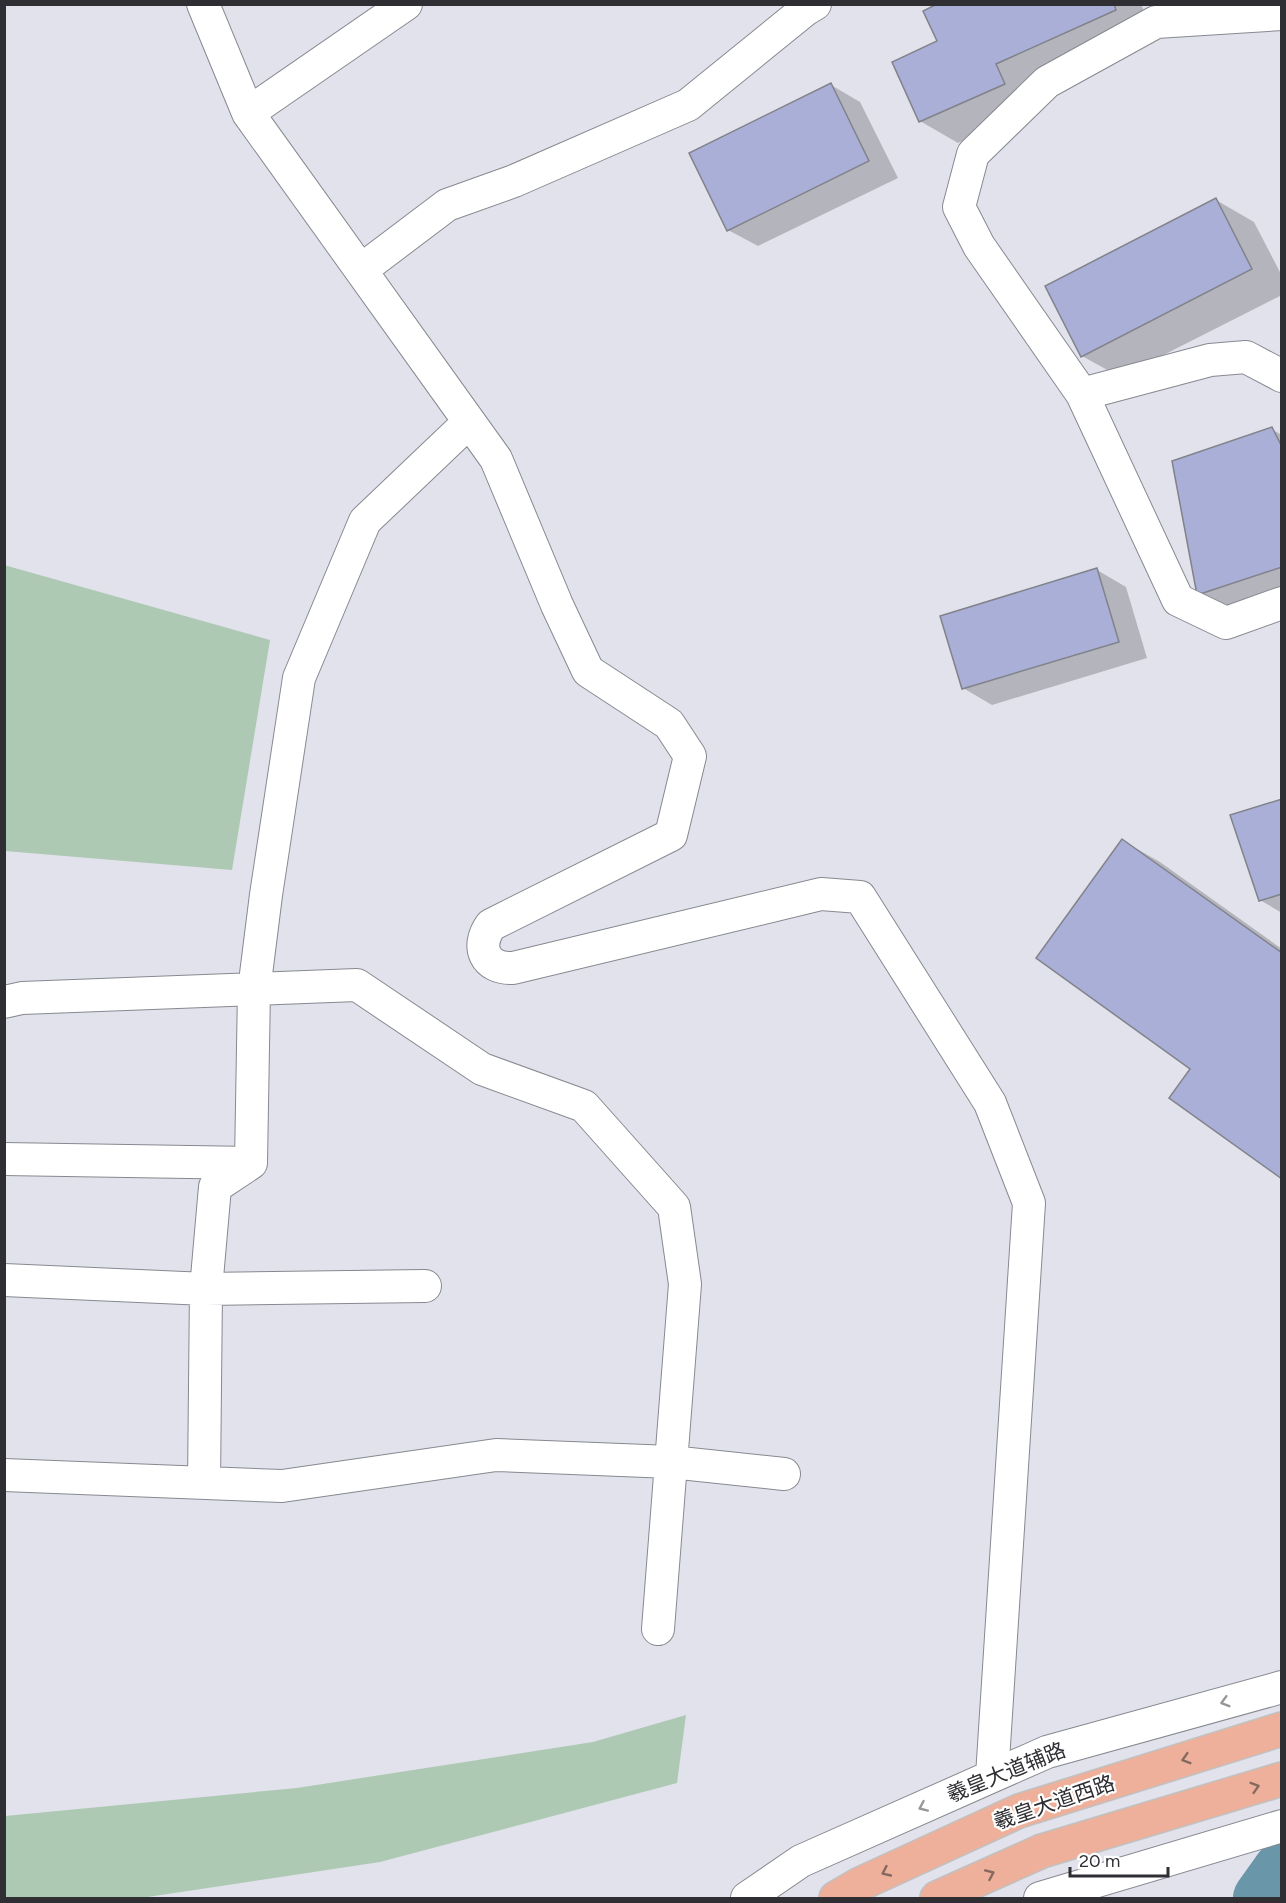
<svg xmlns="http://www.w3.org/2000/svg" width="1286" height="1903" viewBox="0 0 1286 1903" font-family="Figtree,'Noto Sans SC',sans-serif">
<rect width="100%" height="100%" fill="#e1e2eb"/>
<path fill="#aec9b3" d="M4 565 270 640 232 870 5 851Z
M686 1715 677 1783 380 1862 141 1898H5V1816L297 1788 593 1742Z"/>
<path fill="#0003" d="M941 4H1141L1153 32 1033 85 1042 105 958 143 920 121 939 42Z
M831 85 860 102 898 178 758 246 728 230Z
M1216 200 1254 222 1282 276V295L1120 377 1082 356Z
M1271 429 1282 435V601L1236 616 1198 594Z
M1097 570 1126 587 1147 658 992 705 963 688Z
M1282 800V913L1260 900Z
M1123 841 1160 862 1282 949V1177L1192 1069Z"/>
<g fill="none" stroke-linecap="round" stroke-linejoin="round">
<path stroke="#6996a8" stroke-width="58" d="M1262 1898 1282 1870"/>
</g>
<path fill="#a9afd6" stroke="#81828a" stroke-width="1.5" d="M937 4H1114L1116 10 996 64 1005 84 919 122 892 62 937 41 923 11Z
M831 83 869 161 727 231 689 153Z
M1216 198 1252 269 1081 357 1045 286Z
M1272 427 1282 447V567L1197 595 1172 461Z
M1097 568 1119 642 962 689 940 616Z
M1282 799V894L1259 901 1230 815Z
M1122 839 1282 953V1179L1169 1098 1190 1069 1036 958Z"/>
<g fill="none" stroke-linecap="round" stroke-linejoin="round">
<g stroke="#878990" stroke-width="34">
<path id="minor" d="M203 4 248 113 496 459 557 605 588 671 669 724 690 756 671 835 491 925C475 947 485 969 513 968L821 894 860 897 990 1103 1029 1203 992 1776
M1282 14 1156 22 1047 82 973 154 959 207 979 246 1082 394 1210 360 1246 357 1282 376
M248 113 406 4
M361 270 447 205 514 181 688 105 805 10 815 4
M1082 394 1178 600 1226 623 1282 603
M4 1002 22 998 357 985 482 1069 584 1106 674 1207 685 1284 658 1629
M4 1159 251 1163
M251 1163 254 990 266 895 299 678 365 521 469 422
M4 1280 206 1289 425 1286
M4 1475 282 1486 496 1455 671 1462 784 1474
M204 1483 206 1289 215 1187 251 1163
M747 1898 801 1861 1047 1752 1282 1687
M1040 1898 1282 1826"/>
</g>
<g stroke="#c1c1c2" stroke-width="36">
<path id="major" d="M836 1898 860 1884 1019 1811 1282 1729
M937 1898 1042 1851 1282 1779"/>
</g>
<use href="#minor" stroke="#fff" stroke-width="32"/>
<use href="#major" stroke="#eeb09a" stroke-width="33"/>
</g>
<defs><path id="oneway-chevron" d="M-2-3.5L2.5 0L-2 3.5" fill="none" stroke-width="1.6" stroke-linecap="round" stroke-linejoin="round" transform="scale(1.5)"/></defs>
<g stroke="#979799">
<use href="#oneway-chevron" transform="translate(1225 1702) rotate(164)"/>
<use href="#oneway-chevron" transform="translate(923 1807) rotate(156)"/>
</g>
<g stroke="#856961">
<use href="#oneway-chevron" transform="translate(1186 1759) rotate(163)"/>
<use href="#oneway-chevron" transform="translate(1255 1787) rotate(-17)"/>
<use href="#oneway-chevron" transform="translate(886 1872) rotate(155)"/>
<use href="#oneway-chevron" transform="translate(990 1874) rotate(-24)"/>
</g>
<g text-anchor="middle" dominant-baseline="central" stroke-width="4.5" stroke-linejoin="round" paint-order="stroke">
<g font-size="21" fill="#2f2f33" stroke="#fff">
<text transform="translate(1006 1772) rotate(-22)">羲皇大道辅路</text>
<text transform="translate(1054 1802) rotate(-19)">羲皇大道西路</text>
</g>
</g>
<rect width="1286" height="1903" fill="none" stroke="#2f2f33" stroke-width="12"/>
<path d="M1070 1867v9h98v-9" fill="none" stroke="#2f2f33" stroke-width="3"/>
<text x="1079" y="1867" font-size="18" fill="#2f2f33" stroke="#ffffff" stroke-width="4.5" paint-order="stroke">20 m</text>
</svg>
